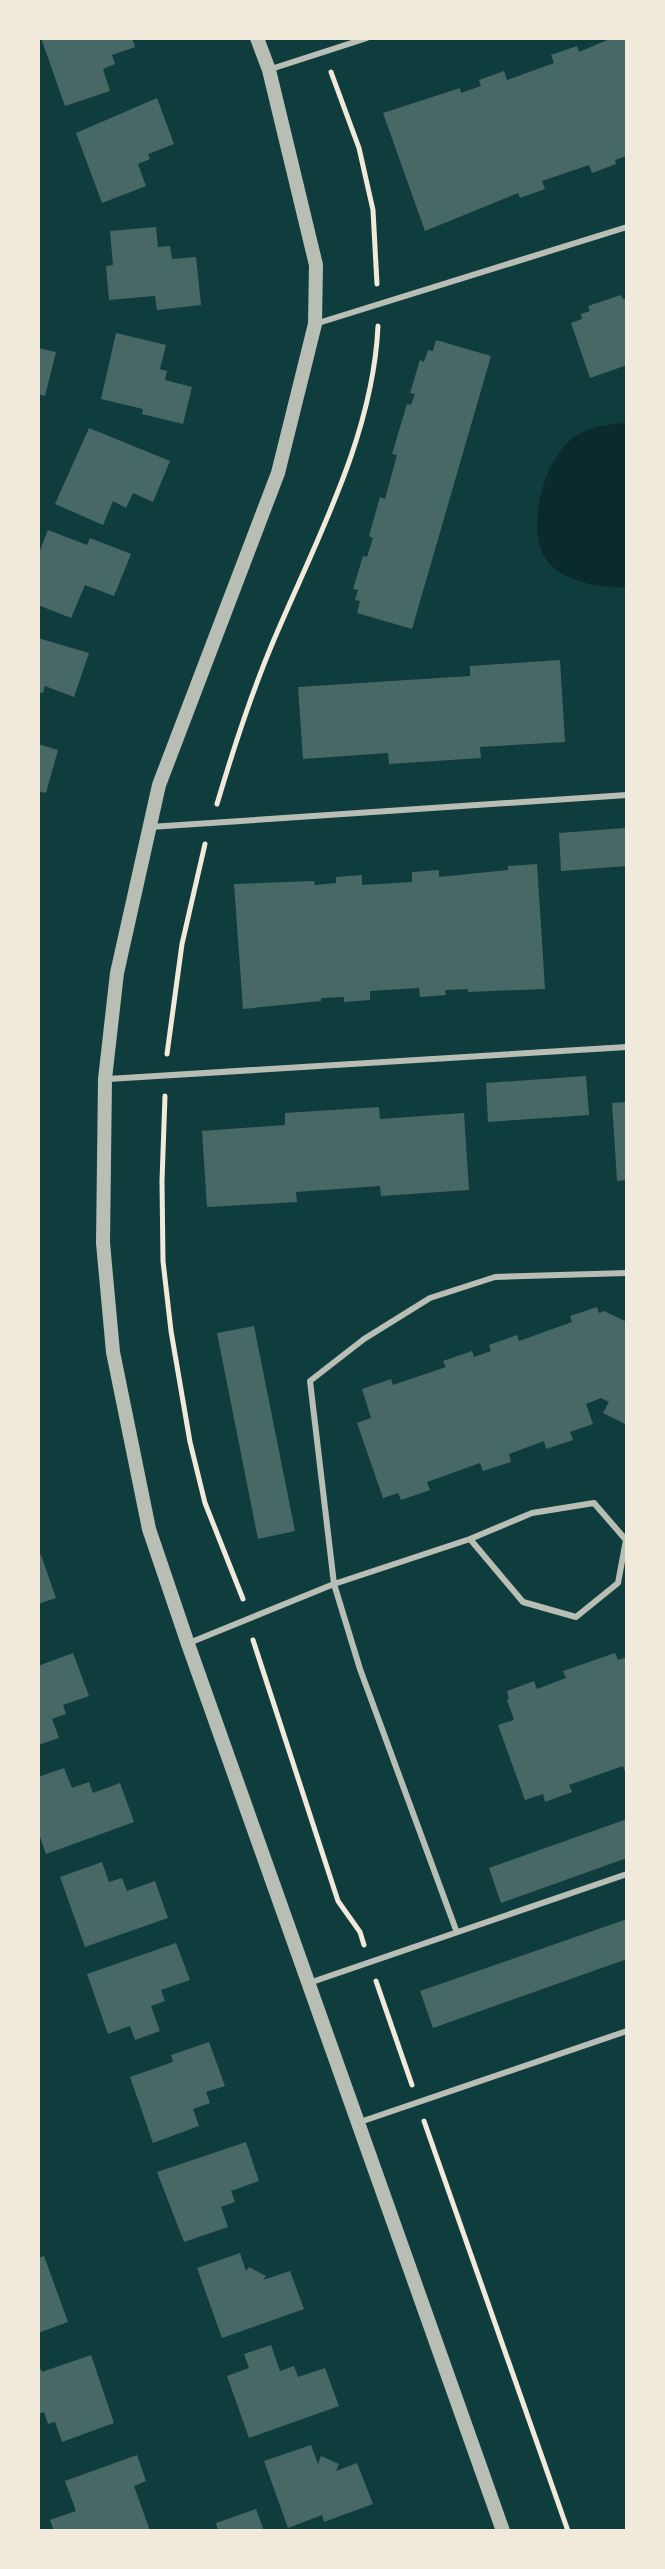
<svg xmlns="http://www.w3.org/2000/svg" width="665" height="2569" viewBox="0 0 665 2569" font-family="'Archivo Narrow',sans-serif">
<rect width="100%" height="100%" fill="#0f3d3e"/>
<path fill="#0a2a2b" d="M627 423V587C601 589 557 581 544 556 526 522 546 452 579 434 593 426 611 424 627 423Z"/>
<path fill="#486865" d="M41 38H132L135 47 112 55 115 64 103 69 110 91 65 106Z
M612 38H627V156L615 160 616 164 592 173 589 165 542 181 545 189 520 198 518 193 425 231 383 113 460 88 461 93 481 86 479 80 504 71 507 80 554 63 551 55 577 46 579 52Z
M157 98 174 144 148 154 150 159 138 164 146 186 102 203 76 133Z
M156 227 158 247 170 246 172 259 196 257 201 305 157 310 155 296 109 300 106 266 113 265 110 231Z
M621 295 623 299 627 298V365L590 378 571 323 582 319 581 314 590 311 588 306Z
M116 333 166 345 160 369 167 371 165 380 192 387 183 424 142 414 143 409 101 399Z
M436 340 491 356 412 629 357 613 360 601 355 600 358 590 353 589 363 556 367 557 373 538 369 536 380 497 385 499 397 455 392 454 407 404 411 405 415 394 410 393 420 360 424 362 428 350 433 351Z
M38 348 56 352 45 396 38 394Z
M89 428 170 461 153 502 133 493 126 508 113 501 103 525 55 504Z
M48 530 87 545 90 538 131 554 114 596 85 585 71 618 38 605V555Z
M38 638 89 653 74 697 45 686 43 693 38 692Z
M560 660 565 742 480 747 481 758 389 764 388 753 303 759 298 687 470 676V666Z
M38 744 58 750 46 793 38 791Z
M625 828 627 866 561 871 559 833Z
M537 864 545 989 468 992V989L445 990 446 995 420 997 419 988 370 991V1000L344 1002V997L321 998V1001L243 1009 234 884 314 881 315 885 336 883V877L362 875V885L412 882V872L439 870V877L508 870V866Z
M586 1076 589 1115 488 1122 486 1083Z
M627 1102V1180L617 1181 612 1103Z
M379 1107 380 1119 464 1113 469 1190 381 1196 380 1186 296 1192 297 1202 207 1207 202 1131 285 1125V1113Z
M597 1307 599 1313 604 1311 627 1322V1425L603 1413 609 1402 601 1398 586 1404 593 1424 570 1432 573 1440 546 1449 544 1441 509 1454 511 1462 483 1471 480 1463 427 1482 430 1490 401 1500 398 1493 383 1498 357 1423 371 1418 362 1389 391 1379 393 1385 446 1367 443 1361 472 1351 474 1357 491 1351 489 1345 517 1335 519 1341 572 1322 570 1316Z
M254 1326 295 1531 258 1539 217 1333Z
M41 1555 56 1598 38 1604V1556Z
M73 1653 89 1696 63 1705 66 1714 52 1719 59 1738 38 1745V1666Z
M615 1653 618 1660 627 1657V1777L623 1766 569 1785 572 1792 545 1802 543 1794 525 1800 498 1725 514 1720 507 1700 509 1699 507 1691 534 1681 537 1689 566 1678 563 1671Z
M64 1768 72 1788 89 1782 93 1793 120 1783 134 1822 46 1854 38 1831V1777Z
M627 1819V1858L501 1903 489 1868Z
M102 1862 109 1882 122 1878 127 1891 155 1881 168 1918 85 1947 60 1877Z
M627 1919V1959L433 2028 420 1991Z
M176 1943 190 1980 161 1990 165 2001 151 2006 160 2031 135 2040 130 2026 108 2034 87 1974Z
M209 2042 225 2086 206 2092 210 2103 193 2109 199 2126 153 2143 130 2077 173 2062 171 2055Z
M246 2142 259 2181 231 2191 235 2202 221 2207 228 2227 184 2242 157 2172Z
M240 2253 246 2271 249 2267 266 2276 263 2280 290 2271 304 2309 222 2338 197 2268Z
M44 2256 68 2322 38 2333V2258Z
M271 2345 280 2371 294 2366 298 2377 325 2368 339 2406 249 2438 227 2376 249 2368 244 2354Z
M91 2355 114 2423 62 2442 55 2422 48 2424 44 2412 38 2414V2370L41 2369 42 2372Z
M311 2445 318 2464 321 2456 339 2464 336 2471 357 2463 373 2504 324 2522 322 2515 288 2528 264 2461Z
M137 2455 146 2481 134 2486 150 2531H54L50 2520 76 2511 65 2481Z
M256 2509 264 2531H218L216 2523Z"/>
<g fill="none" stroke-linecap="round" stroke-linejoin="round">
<path stroke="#f1e9da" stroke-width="5" d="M331 72 359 148 373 210 377 284
M217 804C233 750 251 694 273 642 315 542 373 437 378 326
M167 1054 182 944 205 844
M165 1096 162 1181 163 1261 171 1331 190 1442 205 1503 243 1599
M253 1640 338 1901 360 1932 364 1945
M376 1981 412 2085
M424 2121 568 2531"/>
<path stroke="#b8beb3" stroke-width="6" d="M271 69 367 38
M315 324 627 227
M150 827 627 795
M108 1079 627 1047
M594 1503 626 1540 618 1583 576 1617 523 1602 470 1539 532 1513Z
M189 1643 334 1584 470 1539
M456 1930 360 1669 334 1584 310 1381 364 1339 430 1298 495 1277 627 1273
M309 1983 627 1874
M360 2122 627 2031"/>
<path stroke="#b8beb3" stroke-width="14" d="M257 38 269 70 316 265 315 324 278 473 159 785 117 973 105 1079 103 1243 113 1352 149 1529 188 1644 503 2531"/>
</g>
<rect width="665" height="2569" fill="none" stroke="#f1e9da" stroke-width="80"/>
</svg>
